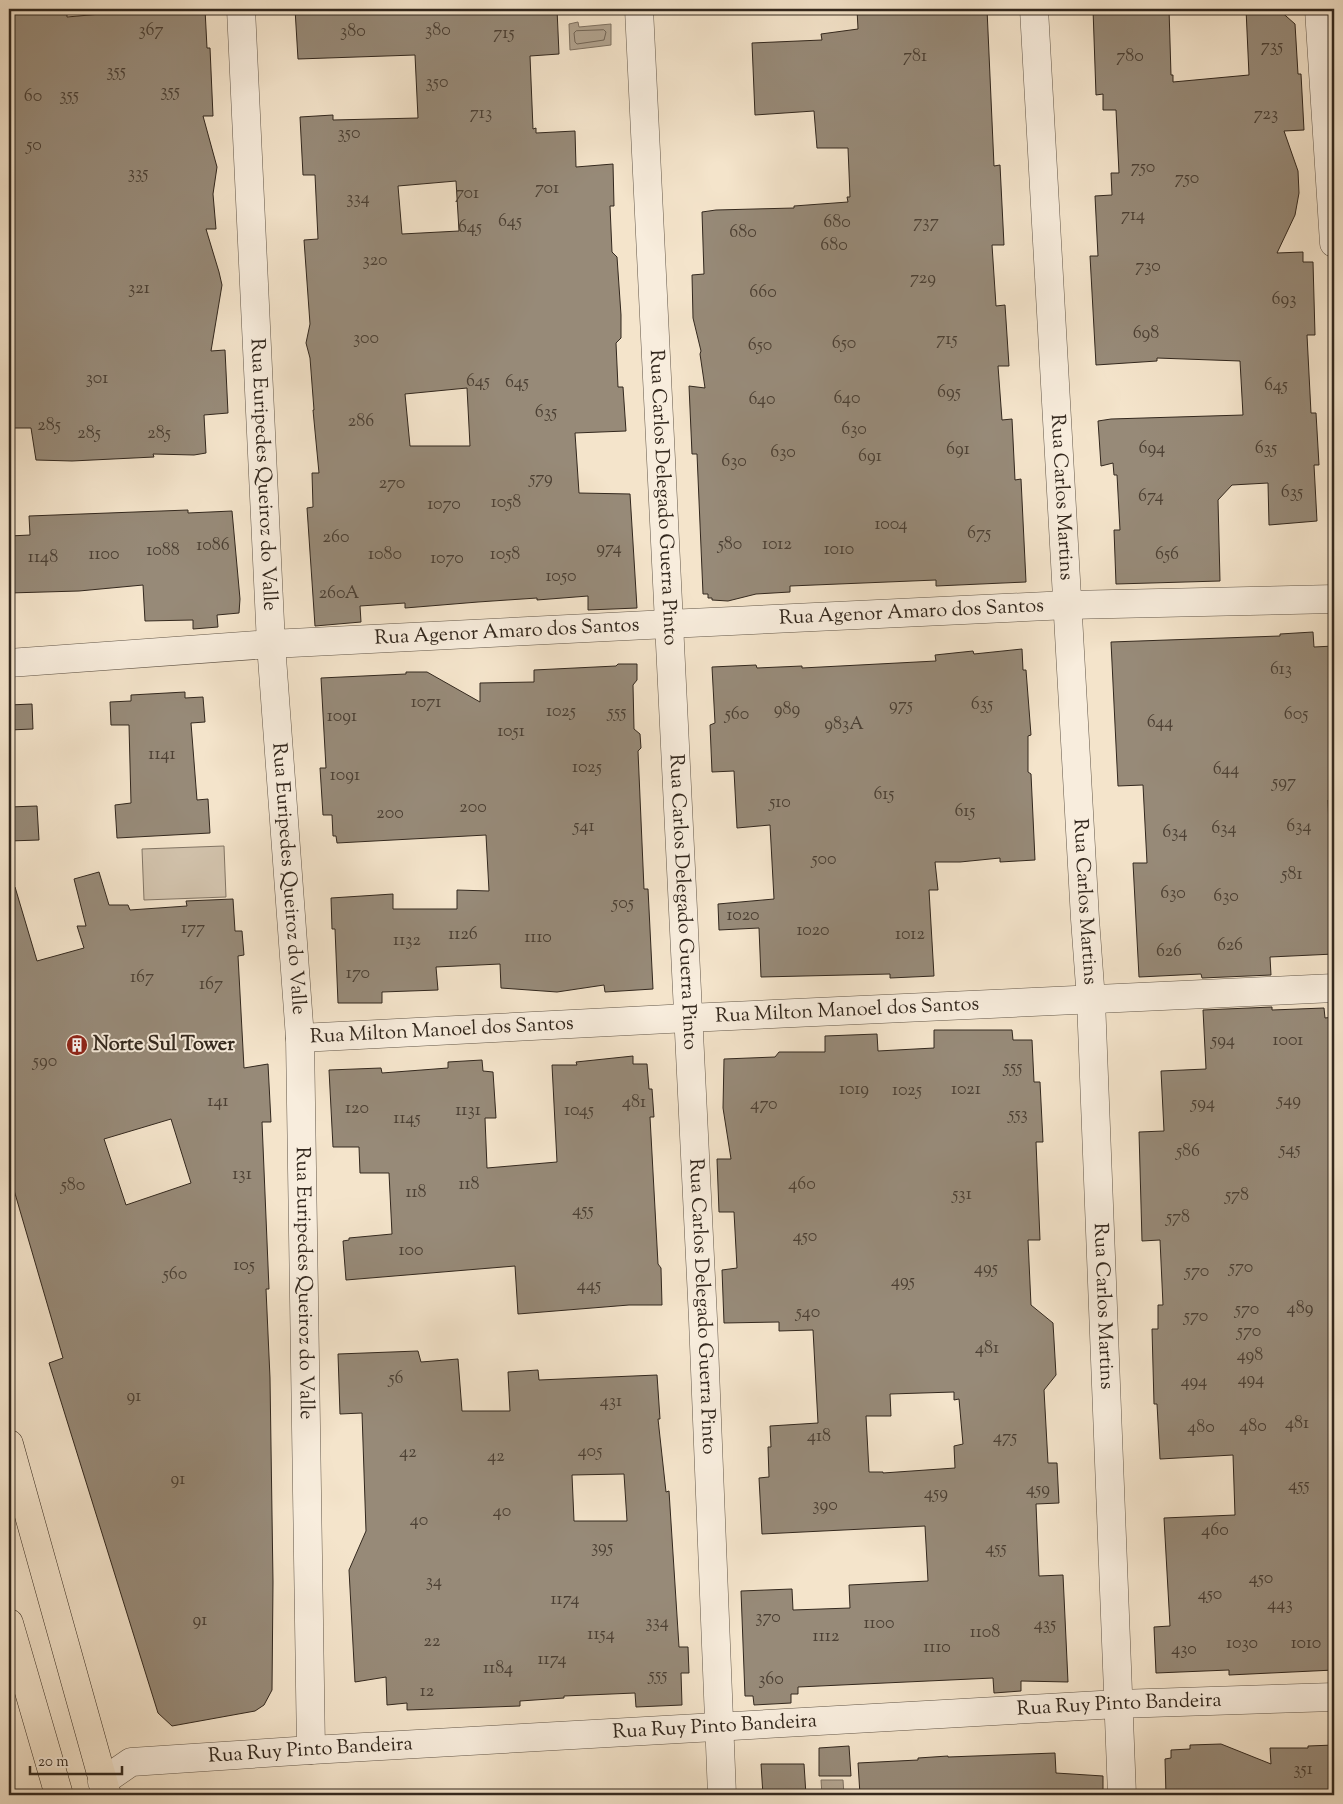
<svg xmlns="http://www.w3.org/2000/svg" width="1343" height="1804" viewBox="0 0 1343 1804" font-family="'Sorts Mill Goudy',serif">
<rect width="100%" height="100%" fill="#f4e4cb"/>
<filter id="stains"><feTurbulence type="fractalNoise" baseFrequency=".004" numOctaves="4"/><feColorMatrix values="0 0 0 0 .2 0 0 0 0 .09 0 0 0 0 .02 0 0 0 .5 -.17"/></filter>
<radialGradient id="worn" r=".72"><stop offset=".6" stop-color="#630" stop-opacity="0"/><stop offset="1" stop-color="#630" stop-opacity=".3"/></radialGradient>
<path fill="#d3c4ae" stroke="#837666" d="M224 846 226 897 144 900 142 849Z"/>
<path fill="#b2a490" stroke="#7f7262" d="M578 22 579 27 611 24V45L570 50 569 24Z
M821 1780H843L844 1795H822Z"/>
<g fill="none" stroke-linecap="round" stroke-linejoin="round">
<path stroke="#726657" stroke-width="1" d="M604 30 606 32 604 40 577 44 575 42 574 33 576 31Z"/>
</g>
<path fill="#978a78" stroke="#33281e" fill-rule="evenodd" d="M13 9H53V14L67 12V17L146 10V9H205L207 48H210L213 116H203L217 167 213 194 216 229H206L219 272 222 285 211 351 225 350 228 413 204 415 206 453 194 455 153 454 154 457 72 461 36 460 31 428H9V16H14Z
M295 9H557L559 54 530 56 533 129 536 128V133L575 131 576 167 613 164 614 206H610L612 252 617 257 621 315V338L616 343 618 387H623L626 431 575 433 579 493 630 494 637 608 588 610V596L537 600V598L478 602 405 608V603L360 606 361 622 315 626 307 508 313 507 312 473H319L313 410H314L310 358 306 343 310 324 304 240 318 239 315 175H303L300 117 333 115V120L418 118 415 55 298 59ZM456 181 459 231 402 234 398 186ZM467 388 470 446H410L405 394Z
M857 9H987L994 166 1000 165 1004 245H992L996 306 1005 305 1009 366H998L1002 420 1012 419 1015 480 1021 479 1026 582 936 586V580L790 586V592L756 594 728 601 712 600V598H708V594H703L697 454H692L689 386 705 388 700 354 701 351 693 318 692 275 704 274 702 212 716 210 794 208V206L848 202 847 197H850L848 148H817L814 111 755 115 752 43 822 40 821 34 858 29Z
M1093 9H1169L1171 75H1173V82L1249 75 1246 9H1278L1295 24 1298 74H1301L1304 130 1284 131 1298 171 1299 193 1295 215 1277 253 1303 252V262H1313L1315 335H1307L1311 413H1316L1319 465H1314L1317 521 1269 525 1268 483 1232 485 1218 500 1220 581 1116 584 1114 530H1120L1117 475H1114L1113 463 1101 466 1098 421 1111 419 1243 415 1240 361 1157 358V361L1096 365 1090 256H1098L1095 196 1112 195 1111 173H1119L1116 110H1103V94L1096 95Z
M188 510V513L232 511 240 599 239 613 217 615 218 627 193 629V620L145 621 143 585 79 591 9 593V536L30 535 29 516Z
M1313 632 1314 647 1334 646V800H1328L1330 858H1334V954L1270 957 1271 975 1202 978 1201 974 1139 977 1133 863H1147L1143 785 1118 786 1111 642 1280 636V634Z
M1022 649 1023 670H1026L1031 735 1028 736V772L1031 774 1035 860 1000 862V858L960 862H935L938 890H929L934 976 890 978V974L761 977 759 928 719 930 718 904 774 899 770 825 737 828 734 771 712 772 710 725 715 723 712 667 756 665 757 668 802 666V668L936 661 935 655 973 651 974 654Z
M618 664H637V680L633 685 634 729 640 734 641 748 638 751 644 889H648L653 989 605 992 604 985 557 992 501 988 500 964 436 967 438 990 382 992V1003H338L335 929H332L331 898 393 894V909H457V890L489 891 486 835 337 843 336 836H333L332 815H323L320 768H326L321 678 406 674V672H427L480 702V683L534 682V670L616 666Z
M185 692V698L203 697 205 722 191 723 197 800 208 799 210 833 117 838 115 805 131 803 129 725H111L110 702 131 701V695Z
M32 704 33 729 9 730V705Z
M37 806 39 840 9 841V807Z
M99 872 109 905H128L130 910 187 906 186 901 233 899 235 931H242L244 955 238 956 244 1068 268 1064 271 1122H262L269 1289H266L270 1378 273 1582 272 1690 264 1705 255 1711 172 1726 158 1713 49 1363 63 1358 9 1173V888L15 887 37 961 84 948 77 926H86L74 879ZM171 1119 191 1183 126 1205 104 1139Z
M1272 1007V1010L1324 1008 1325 1018 1334 1017V1670L1229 1675V1670L1156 1673 1154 1627 1170 1626 1164 1518 1235 1515 1233 1455 1160 1459 1157 1404H1154L1152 1329H1158V1305H1163L1160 1240 1142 1241 1139 1132 1164 1131 1161 1071 1206 1069 1203 1010Z
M934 1030H1012L1013 1040H1032L1034 1082H1040L1043 1142H1036L1040 1240H1028L1031 1305 1053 1323 1056 1375 1044 1390 1048 1463H1057L1059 1503 1036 1504 1039 1576 1063 1575 1068 1682 1021 1681V1691L994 1693 993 1678 798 1687V1694H791V1703L754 1705 753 1696H745L741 1591 792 1589 793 1610 850 1608 849 1585 928 1581 925 1526 762 1534 759 1478 769 1477 768 1447H771L770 1426 818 1423 813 1330 779 1331V1322L724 1323 722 1270 737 1268 734 1212H719L717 1159H731L723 1108 724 1059 775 1057 779 1052H825V1036L877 1034 878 1051 934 1048ZM954 1392V1400L959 1399 963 1444 954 1446 955 1468 883 1473V1472H869L866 1416H891L890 1394Z
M633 1056V1064H647L649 1089H652L654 1117H650L658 1264 661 1268 662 1305H629L518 1314 515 1266 346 1280 343 1241 349 1240V1238L392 1234 389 1173H360L359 1147H333L329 1070 381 1068 382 1073 448 1068V1062L482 1060 483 1071 493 1072 496 1118H485L487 1168 557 1162 552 1065H577L576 1062Z
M418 1351 421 1362 458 1359 462 1411H510L508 1372 538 1370 539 1380 657 1375 660 1419H658L666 1492 669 1491 679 1647H688L689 1673H681L682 1705 636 1707 635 1693 564 1696V1698L520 1701V1706L407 1710V1703L387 1705 386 1677 355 1682 349 1570 366 1531 362 1413 340 1414 338 1354ZM624 1474 627 1521H574L572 1475Z
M1221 1744 1271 1764 1270 1748H1308V1746L1334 1745V1795H1166L1165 1759 1171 1758V1750L1190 1749V1745Z
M849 1746 851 1776H819V1748Z
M1055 1753 1056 1773 1103 1776V1795H860L858 1763 918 1760V1758L948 1756V1757Z
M761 1764H804L806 1795H763Z"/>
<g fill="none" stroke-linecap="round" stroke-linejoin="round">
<g stroke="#635749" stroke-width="29">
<g id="minor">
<path id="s1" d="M241 9 271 644 300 1038 311 1750"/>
<path id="s2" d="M639 9 703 1319 722 1795"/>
<path id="s3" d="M1034 9 1085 919 1091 1000 1122 1795"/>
<path d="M1319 9 1334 243"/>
<path id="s4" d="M9 663 271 644 668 624 1068 605 1334 599"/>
<path id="s5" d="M300 1038 688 1018 1334 988"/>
<path id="s6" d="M102 1782 131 1762 311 1750 1118 1704 1334 1697"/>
</g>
</g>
<g stroke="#33281e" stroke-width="29">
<path id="major" d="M9 1444 107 1795
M9 1623 59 1795"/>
</g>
<use href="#minor" stroke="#f8eddd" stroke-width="28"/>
<use href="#major" stroke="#f4e4cb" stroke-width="28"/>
</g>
<defs>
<g id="building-disc" transform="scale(1.125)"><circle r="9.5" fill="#8f2418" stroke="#f8eddd"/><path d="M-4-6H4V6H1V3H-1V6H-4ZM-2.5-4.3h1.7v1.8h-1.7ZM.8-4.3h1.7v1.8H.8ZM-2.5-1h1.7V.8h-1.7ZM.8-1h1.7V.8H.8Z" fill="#fff"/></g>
</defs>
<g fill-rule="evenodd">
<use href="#building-disc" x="77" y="1045"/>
</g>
<g text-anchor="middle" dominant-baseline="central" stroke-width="4" stroke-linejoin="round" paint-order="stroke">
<g font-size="18" fill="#4c4034">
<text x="151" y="31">367</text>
<text x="438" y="31">380</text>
<text x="353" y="32">380</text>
<text x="504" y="34">715</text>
<text x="1272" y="47">735</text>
<text x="915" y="57">781</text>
<text x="1130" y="57">780</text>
<text x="116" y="72">355</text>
<text x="437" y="83">350</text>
<text x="170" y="92">355</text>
<text x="69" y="96">355</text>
<text x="33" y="97">60</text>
<text x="481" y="114">713</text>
<text x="1266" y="115">723</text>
<text x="349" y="134">350</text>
<text x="34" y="146">50</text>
<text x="1143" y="168">750</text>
<text x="138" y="174">335</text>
<text x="1187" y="179">750</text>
<text x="547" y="189">701</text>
<text x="467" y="194">701</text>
<text x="358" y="199">334</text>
<text x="1133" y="216">714</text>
<text x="510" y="222">645</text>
<text x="837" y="223">680</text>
<text x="926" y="223">737</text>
<text x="470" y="228">645</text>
<text x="743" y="233">680</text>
<text x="834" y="246">680</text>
<text x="375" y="261">320</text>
<text x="1148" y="267">730</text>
<text x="923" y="279">729</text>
<text x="139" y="289">321</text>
<text x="763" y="293">660</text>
<text x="1284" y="300">693</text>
<text x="1146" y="334">698</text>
<text x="366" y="339">300</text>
<text x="947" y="340">715</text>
<text x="844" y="344">650</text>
<text x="760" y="346">650</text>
<text x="97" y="379">301</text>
<text x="478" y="382">645</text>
<text x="517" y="383">645</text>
<text x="1276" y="386">645</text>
<text x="949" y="393">695</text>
<text x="847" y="399">640</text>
<text x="762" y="400">640</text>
<text x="546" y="413">635</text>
<text x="361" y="422">286</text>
<text x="49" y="426">285</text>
<text x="854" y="430">630</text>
<text x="89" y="434">285</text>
<text x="159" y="434">285</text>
<text x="1152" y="449">694</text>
<text x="1266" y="449">635</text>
<text x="958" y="450">691</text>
<text x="783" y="453">630</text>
<text x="870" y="457">691</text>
<text x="734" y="462">630</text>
<text x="541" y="479">579</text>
<text x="392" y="484">270</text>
<text x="1292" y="493">635</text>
<text x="1151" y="497">674</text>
<text x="506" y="503">1058</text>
<text x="444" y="505">1070</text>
<text x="891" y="525">1004</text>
<text x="979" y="534">675</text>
<text x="336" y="538">260</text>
<text x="730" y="545">580</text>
<text x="777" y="545">1012</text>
<text x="213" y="546">1086</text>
<text x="609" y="549">974</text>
<text x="839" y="550">1010</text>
<text x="163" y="551">1088</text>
<text x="104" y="555">1100</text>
<text x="385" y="555">1080</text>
<text x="505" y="555">1058</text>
<text x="1167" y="555">656</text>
<text x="43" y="558">1148</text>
<text x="447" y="559">1070</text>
<text x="561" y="577">1050</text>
<text x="339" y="594">260A</text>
<text x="1281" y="670">613</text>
<text x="426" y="703">1071</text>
<text x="982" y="705">635</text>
<text x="901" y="706">975</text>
<text x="787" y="710">989</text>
<text x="561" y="712">1025</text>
<text x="617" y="713">555</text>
<text x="737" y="715">560</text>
<text x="1296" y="715">605</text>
<text x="342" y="717">1091</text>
<text x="1160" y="723">644</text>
<text x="844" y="725">983A</text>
<text x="511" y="732">1051</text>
<text x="162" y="755">1141</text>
<text x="587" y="768">1025</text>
<text x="1226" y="770">644</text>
<text x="345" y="776">1091</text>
<text x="1284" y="783">597</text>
<text x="884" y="795">615</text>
<text x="780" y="803">510</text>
<text x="473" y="808">200</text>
<text x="965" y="812">615</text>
<text x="390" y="814">200</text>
<text x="584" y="827">541</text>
<text x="1299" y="827">634</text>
<text x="1224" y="829">634</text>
<text x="1175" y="833">634</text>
<text x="824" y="860">500</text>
<text x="1292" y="875">581</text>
<text x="1173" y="894">630</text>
<text x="1226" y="897">630</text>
<text x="623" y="904">505</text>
<text x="743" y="916">1020</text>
<text x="193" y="929">177</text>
<text x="813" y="931">1020</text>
<text x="463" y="935">1126</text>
<text x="910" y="935">1012</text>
<text x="538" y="938">1110</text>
<text x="407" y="941">1132</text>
<text x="1230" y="946">626</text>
<text x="1169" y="952">626</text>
<text x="358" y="974">170</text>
<text x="142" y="978">167</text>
<text x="211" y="985">167</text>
<text x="1223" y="1041">594</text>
<text x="1288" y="1041">1001</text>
<text x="45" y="1062">590</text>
<text x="1013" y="1068">555</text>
<text x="854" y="1090">1019</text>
<text x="966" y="1090">1021</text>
<text x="907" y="1091">1025</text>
<text x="1289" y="1101">549</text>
<text x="218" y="1102">141</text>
<text x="634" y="1103">481</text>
<text x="1203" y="1104">594</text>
<text x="764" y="1105">470</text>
<text x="357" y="1109">120</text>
<text x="468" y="1111">1131</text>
<text x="579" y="1111">1045</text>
<text x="1018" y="1115">553</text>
<text x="407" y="1119">1145</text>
<text x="1290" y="1150">545</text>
<text x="1188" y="1152">586</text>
<text x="242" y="1175">131</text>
<text x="469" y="1185">118</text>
<text x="802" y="1185">460</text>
<text x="73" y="1186">580</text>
<text x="416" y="1193">118</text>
<text x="962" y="1195">531</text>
<text x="1237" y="1196">578</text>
<text x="583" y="1211">455</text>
<text x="1178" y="1218">578</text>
<text x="805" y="1237">450</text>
<text x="411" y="1251">100</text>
<text x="244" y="1266">105</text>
<text x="1241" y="1268">570</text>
<text x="986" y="1269">495</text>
<text x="1197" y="1272">570</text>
<text x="175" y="1275">560</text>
<text x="903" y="1282">495</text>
<text x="589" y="1286">445</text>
<text x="1300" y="1309">489</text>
<text x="1247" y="1310">570</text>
<text x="808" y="1313">540</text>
<text x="1196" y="1317">570</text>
<text x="1249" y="1332">570</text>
<text x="987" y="1349">481</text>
<text x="1250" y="1356">498</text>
<text x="396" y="1379">56</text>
<text x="1251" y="1380">494</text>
<text x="1194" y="1382">494</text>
<text x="134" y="1397">91</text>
<text x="611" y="1402">431</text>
<text x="1297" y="1424">481</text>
<text x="1253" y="1427">480</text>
<text x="1201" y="1428">480</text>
<text x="819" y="1437">418</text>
<text x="1005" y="1438">475</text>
<text x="590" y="1452">405</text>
<text x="408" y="1453">42</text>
<text x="496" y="1457">42</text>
<text x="178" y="1480">91</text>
<text x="1299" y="1486">455</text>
<text x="1038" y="1490">459</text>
<text x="936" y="1494">459</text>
<text x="825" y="1506">390</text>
<text x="502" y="1512">40</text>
<text x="419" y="1521">40</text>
<text x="1215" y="1531">460</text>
<text x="602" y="1548">395</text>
<text x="996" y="1549">455</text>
<text x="1261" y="1579">450</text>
<text x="434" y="1582">34</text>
<text x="1210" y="1595">450</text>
<text x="565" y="1600">1174</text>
<text x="1280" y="1605">443</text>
<text x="768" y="1618">370</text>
<text x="200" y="1621">91</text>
<text x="657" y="1623">334</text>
<text x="879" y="1624">1100</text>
<text x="1045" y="1625">435</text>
<text x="985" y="1633">1108</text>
<text x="601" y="1635">1154</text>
<text x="826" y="1637">1112</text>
<text x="432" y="1642">22</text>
<text x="1242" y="1644">1030</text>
<text x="1306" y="1644">1010</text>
<text x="937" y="1648">1110</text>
<text x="1184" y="1650">430</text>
<text x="552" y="1660">1174</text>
<text x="498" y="1669">1184</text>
<text x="658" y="1676">555</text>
<text x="771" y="1680">360</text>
<text x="427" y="1692">12</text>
<text x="1303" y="1770">351</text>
</g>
<g font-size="20" fill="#33281e" stroke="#f8eddd">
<text stroke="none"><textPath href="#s1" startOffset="466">Rua Euripedes Queiroz do Valle</textPath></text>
<text stroke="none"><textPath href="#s2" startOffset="489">Rua Carlos Delegado Guerra Pinto</textPath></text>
<text stroke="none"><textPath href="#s3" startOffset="489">Rua Carlos Martins</textPath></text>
<text stroke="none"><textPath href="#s4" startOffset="904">Rua Agenor Amaro dos Santos</textPath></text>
<text stroke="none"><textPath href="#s4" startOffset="499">Rua Agenor Amaro dos Santos</textPath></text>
<text stroke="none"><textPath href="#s1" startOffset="871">Rua Euripedes Queiroz do Valle</textPath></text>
<text stroke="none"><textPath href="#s2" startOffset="894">Rua Carlos Delegado Guerra Pinto</textPath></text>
<text stroke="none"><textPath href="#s3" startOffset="894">Rua Carlos Martins</textPath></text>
<text stroke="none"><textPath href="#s5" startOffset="548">Rua Milton Manoel dos Santos</textPath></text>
<text stroke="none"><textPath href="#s5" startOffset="142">Rua Milton Manoel dos Santos</textPath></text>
<text stroke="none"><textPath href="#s1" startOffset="1276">Rua Euripedes Queiroz do Valle</textPath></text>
<text stroke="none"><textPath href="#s2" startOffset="1299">Rua Carlos Delegado Guerra Pinto</textPath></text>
<text stroke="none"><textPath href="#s3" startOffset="1299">Rua Carlos Martins</textPath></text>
<text stroke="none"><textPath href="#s6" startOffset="1025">Rua Ruy Pinto Bandeira</textPath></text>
<text stroke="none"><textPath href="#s6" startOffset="620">Rua Ruy Pinto Bandeira</textPath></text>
<text stroke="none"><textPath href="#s6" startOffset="215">Rua Ruy Pinto Bandeira</textPath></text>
</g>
<g font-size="20" font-weight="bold" fill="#33281e" stroke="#f8eddd" text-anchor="start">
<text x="93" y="1045">Norte Sul Tower</text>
</g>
</g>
<rect width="1343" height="1804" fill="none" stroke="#f4e4cb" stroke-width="30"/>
<rect x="10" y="10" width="1323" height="1784" fill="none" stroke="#33281e" stroke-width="2.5"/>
<rect x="15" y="15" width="1313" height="1774" fill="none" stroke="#33281e"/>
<path d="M30 1766v8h92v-8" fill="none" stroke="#33281e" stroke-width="2.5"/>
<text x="38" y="1766" font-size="15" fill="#33281e" stroke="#f8eddd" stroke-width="4" paint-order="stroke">20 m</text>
<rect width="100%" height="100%" filter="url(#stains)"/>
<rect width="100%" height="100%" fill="url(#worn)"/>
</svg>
